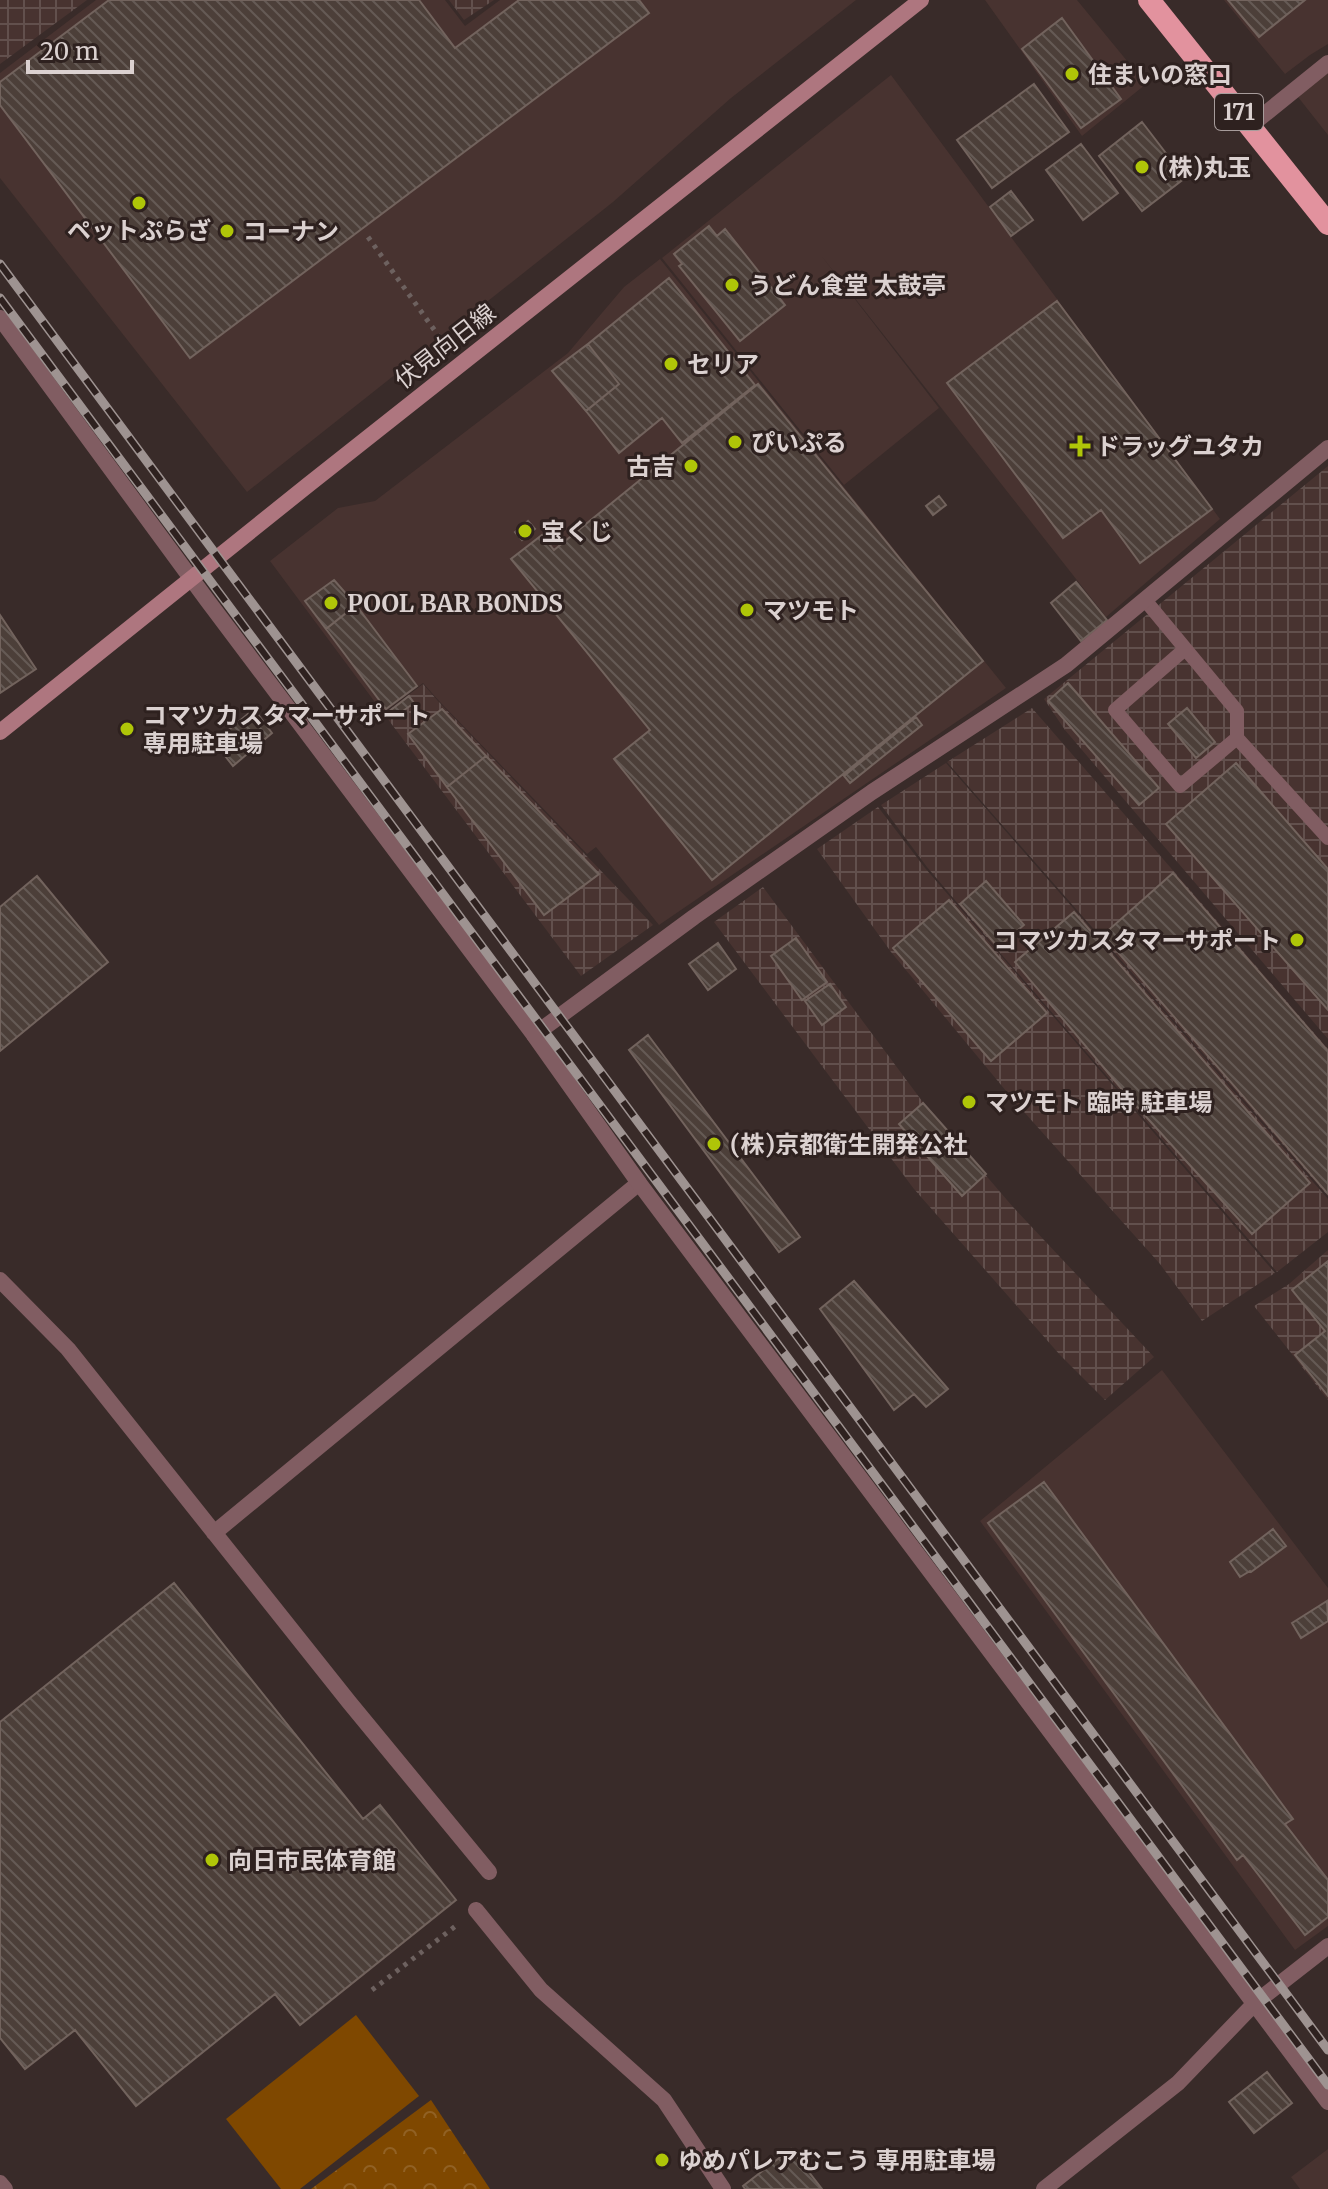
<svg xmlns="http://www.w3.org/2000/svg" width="1328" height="2189" viewBox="0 0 1328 2189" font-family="Merriweather,'Noto Sans JP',serif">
<defs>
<pattern id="industrial-grid" width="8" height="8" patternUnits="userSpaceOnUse" patternTransform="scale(2)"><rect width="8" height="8" fill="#483330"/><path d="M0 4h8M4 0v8" fill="none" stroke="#62504d"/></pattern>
<pattern id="forest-crowns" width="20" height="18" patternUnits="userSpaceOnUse" patternTransform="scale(2)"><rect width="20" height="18" fill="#7f4800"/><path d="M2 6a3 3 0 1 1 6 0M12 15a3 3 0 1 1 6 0" fill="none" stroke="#916124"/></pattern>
<pattern id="building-back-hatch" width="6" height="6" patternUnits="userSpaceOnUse" patternTransform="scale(2)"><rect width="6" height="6" fill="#4c3f39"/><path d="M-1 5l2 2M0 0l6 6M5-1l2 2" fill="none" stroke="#655a55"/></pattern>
</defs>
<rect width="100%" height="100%" fill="#392b29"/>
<path fill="#483330" d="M96 0H445L465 26 500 0H856L731 98 613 202 247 492 0 178V73Z
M985 0H1077L1146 84 1082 136Z
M1224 0H1328V44L1310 55 1285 74Z
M1328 71V135L1298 97Z
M891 75 1220 519 1106 617 820 254 939 408 844 485 662 258Z
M660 259 1006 688 659 925 596 847 587 854 439 701 423 683 383 713 270 561 338 508 375 501 568 353 624 287Z
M1162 1370 1328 1588V1926L1295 1950 980 1521Z
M1328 2149V2189H1300L1291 2177Z"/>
<path fill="url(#industrial-grid)" d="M0 0H87L0 64Z
M449 0H494L464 20Z
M1328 466V1039L1065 730 1044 699Z
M423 684 438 701 653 925 581 976 384 714Z
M1032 708 1328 1049V1196L947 762Z
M946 763 1328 1199V1232L1277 1272 976 925 927 867 881 805Z
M878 807 925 868 1275 1273 1202 1321 1160 1264 1016 1103 891 952 817 849Z
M763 887 922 1101 1013 1207 1154 1357 1105 1400 1060 1355 914 1189 714 922Z
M1328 1250V1400L1254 1306 1289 1284Z"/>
<path fill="url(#forest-crowns)" d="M431 2100 490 2189H311Z"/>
<path fill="#7f4800" d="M356 2015 419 2096 300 2189H281L226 2119Z"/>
<path fill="url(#building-back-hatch)" stroke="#72635d" stroke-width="2" d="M109 0H419L455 48 519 0H639L649 13 190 358 0 105V82Z
M1228 0H1305L1259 37Z
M1062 18 1121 99 1081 128 1022 49Z
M1034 84 1069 132 992 188 957 140Z
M1142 122 1185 178 1142 211 1099 156Z
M1081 144 1118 193 1083 220 1046 170Z
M1011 191 1033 220 1011 236 990 207Z
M709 226 717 236 725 229 785 305 740 341 679 266 682 264 674 254Z
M669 278 755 385 682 443 662 418 619 453 586 411 619 384 588 344Z
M1057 301 1212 509 1140 563 1101 510 1063 538 947 383Z
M588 344 619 384 586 411 552 371Z
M758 384 983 661 712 880 614 759 650 730 511 559 542 535 554 550Z
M939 496 946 505 933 515 926 506Z
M528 521 535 529 522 540 515 532Z
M334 580 356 605 326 629 305 601Z
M1076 582 1107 620 1081 641 1051 603Z
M356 605 417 686 386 709 326 629Z
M0 615 36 669 0 693Z
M1068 683 1159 788 1139 805 1048 701Z
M409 696 414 703 392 719 387 713Z
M1187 708 1215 742 1196 758 1168 724Z
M254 709 272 733 233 766 214 742Z
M442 709 486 756 447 787 408 734Z
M916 717 922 725 850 783 844 776Z
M486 756 599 874 544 915 447 787Z
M1236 763 1328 869V1010L1166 824Z
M1173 873 1328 1051V1194L1103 935Z
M37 876 108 962 0 1051V907Z
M986 881 1024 925 998 947 960 904Z
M949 900 1047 1013 991 1061 893 948Z
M1074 912 1310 1183 1252 1234 1131 1100 1015 962Z
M796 938 827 982 802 1000 771 956Z
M718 943 736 969 708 990 689 964Z
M830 984 846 1007 822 1025 805 1001Z
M648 1035 800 1237 779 1252 629 1050Z
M923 1103 986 1174 962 1196 899 1124Z
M1328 1261V1396L1295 1355 1325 1331 1292 1290Z
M854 1281 948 1389 926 1407 914 1394 894 1410 820 1309Z
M1044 1482 1293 1819 1285 1824 1328 1880V1917L1305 1935 1243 1855 1237 1860 988 1523Z
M1273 1529 1286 1546 1251 1572 1250 1571 1240 1577 1230 1562Z
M174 1583 363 1819 380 1805 456 1900 300 2025 275 1994 136 2106 75 2030 25 2069 0 2038V1722Z
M1327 1601 1328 1621 1301 1638 1292 1623Z
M1267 2072 1292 2103 1254 2133 1229 2102Z
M791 2149 822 2189H745L743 2186Z"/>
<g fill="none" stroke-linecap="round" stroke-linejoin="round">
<path stroke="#6d615f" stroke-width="5" stroke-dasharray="4 6" stroke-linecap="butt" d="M368 237 445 345
M372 1990 457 1925"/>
<path stroke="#815d62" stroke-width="14" d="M1145 600 1237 711V738L1328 838
M1185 649 1115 710 1180 786 1237 738"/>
<path stroke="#815d62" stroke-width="16" d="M1250 126 1328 63
M534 1035 694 917 872 792 1066 665 1328 448
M0 1280 68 1349 349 1702 489 1872
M214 1533 639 1183
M476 1910 541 1990 664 2100 723 2189
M1255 2003 1328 1946"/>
<path stroke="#815d62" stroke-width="16" d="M0 318 207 600 534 1035 639 1183 1328 2102
M0 2183 5 2189
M1044 2189 1178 2083 1255 2003"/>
<path stroke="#ae767f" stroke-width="16" d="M0 732 308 485 921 0"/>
<path stroke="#e2929e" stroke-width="22" d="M1149 0 1328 224"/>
<g stroke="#9e9391" stroke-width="9">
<path id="rail" d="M0 264 1328 2050
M0 298 1328 2085"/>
</g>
<use href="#rail" stroke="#2e211f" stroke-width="6" stroke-dasharray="18" stroke-linecap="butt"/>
</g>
<g fill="#afc508" stroke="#2e211f" stroke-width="3">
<circle cx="1072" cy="74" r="8"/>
<circle cx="1142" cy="167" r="8"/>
<circle cx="139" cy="203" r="8"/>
<circle cx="227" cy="231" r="8"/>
<circle cx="732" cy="285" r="8"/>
<circle cx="671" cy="364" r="8"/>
<circle cx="735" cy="442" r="8"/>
<path d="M1076 434h8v8h8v8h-8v8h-8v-8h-8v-8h8z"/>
<circle cx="691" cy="466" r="8"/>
<circle cx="525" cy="531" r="8"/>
<circle cx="331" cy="603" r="8"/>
<circle cx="747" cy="610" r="8"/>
<circle cx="127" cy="729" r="8"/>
<circle cx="1297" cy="940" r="8"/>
<circle cx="969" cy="1102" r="8"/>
<circle cx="714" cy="1144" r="8"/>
<circle cx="212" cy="1860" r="8"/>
<circle cx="662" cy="2160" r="8"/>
</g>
<g text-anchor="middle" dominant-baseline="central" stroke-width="6" stroke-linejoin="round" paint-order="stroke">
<rect fill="#2e211f" stroke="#a79c9b" stroke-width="2" x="1215" y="94" width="48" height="36" rx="6"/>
<g font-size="22" font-weight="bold" fill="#dbd1d0">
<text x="1239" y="112">171</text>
</g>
<g font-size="24" font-weight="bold" fill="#dbd1d0" stroke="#2e211f" text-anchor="start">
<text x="1088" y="74">住まいの窓口</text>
<text x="1158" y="167">(株)丸玉</text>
<text x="139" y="230" text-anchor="middle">ペットぷらざ</text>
<text x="243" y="231">コーナン</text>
<text x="748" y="285">うどん食堂 太鼓亭</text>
<text x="687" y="364">セリア</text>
<text x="751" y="442">ぴいぷる</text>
<text x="1096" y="446">ドラッグユタカ</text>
<text x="675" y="466" text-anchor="end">古吉</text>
<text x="541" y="531">宝くじ</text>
<text x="347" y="603">POOL BAR BONDS</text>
<text x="763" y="610">マツモト</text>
<text x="143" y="715">コマツカスタマーサポート<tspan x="143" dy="28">専用駐車場</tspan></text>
<text x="1281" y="940" text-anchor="end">コマツカスタマーサポート</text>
<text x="985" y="1102">マツモト 臨時 駐車場</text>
<text x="730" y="1144">(株)京都衛生開発公社</text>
<text x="228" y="1860">向日市民体育館</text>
<text x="678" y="2160">ゆめパレアむこう 専用駐車場</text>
</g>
<g font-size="24" fill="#dbd1d0" stroke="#2e211f">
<text transform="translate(445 346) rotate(-38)">伏見向日線</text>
</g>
</g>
<path d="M28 60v12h104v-12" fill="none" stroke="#dbd1d0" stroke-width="4"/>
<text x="40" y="60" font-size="24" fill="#dbd1d0" stroke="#2e211f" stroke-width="6" paint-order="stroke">20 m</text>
</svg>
